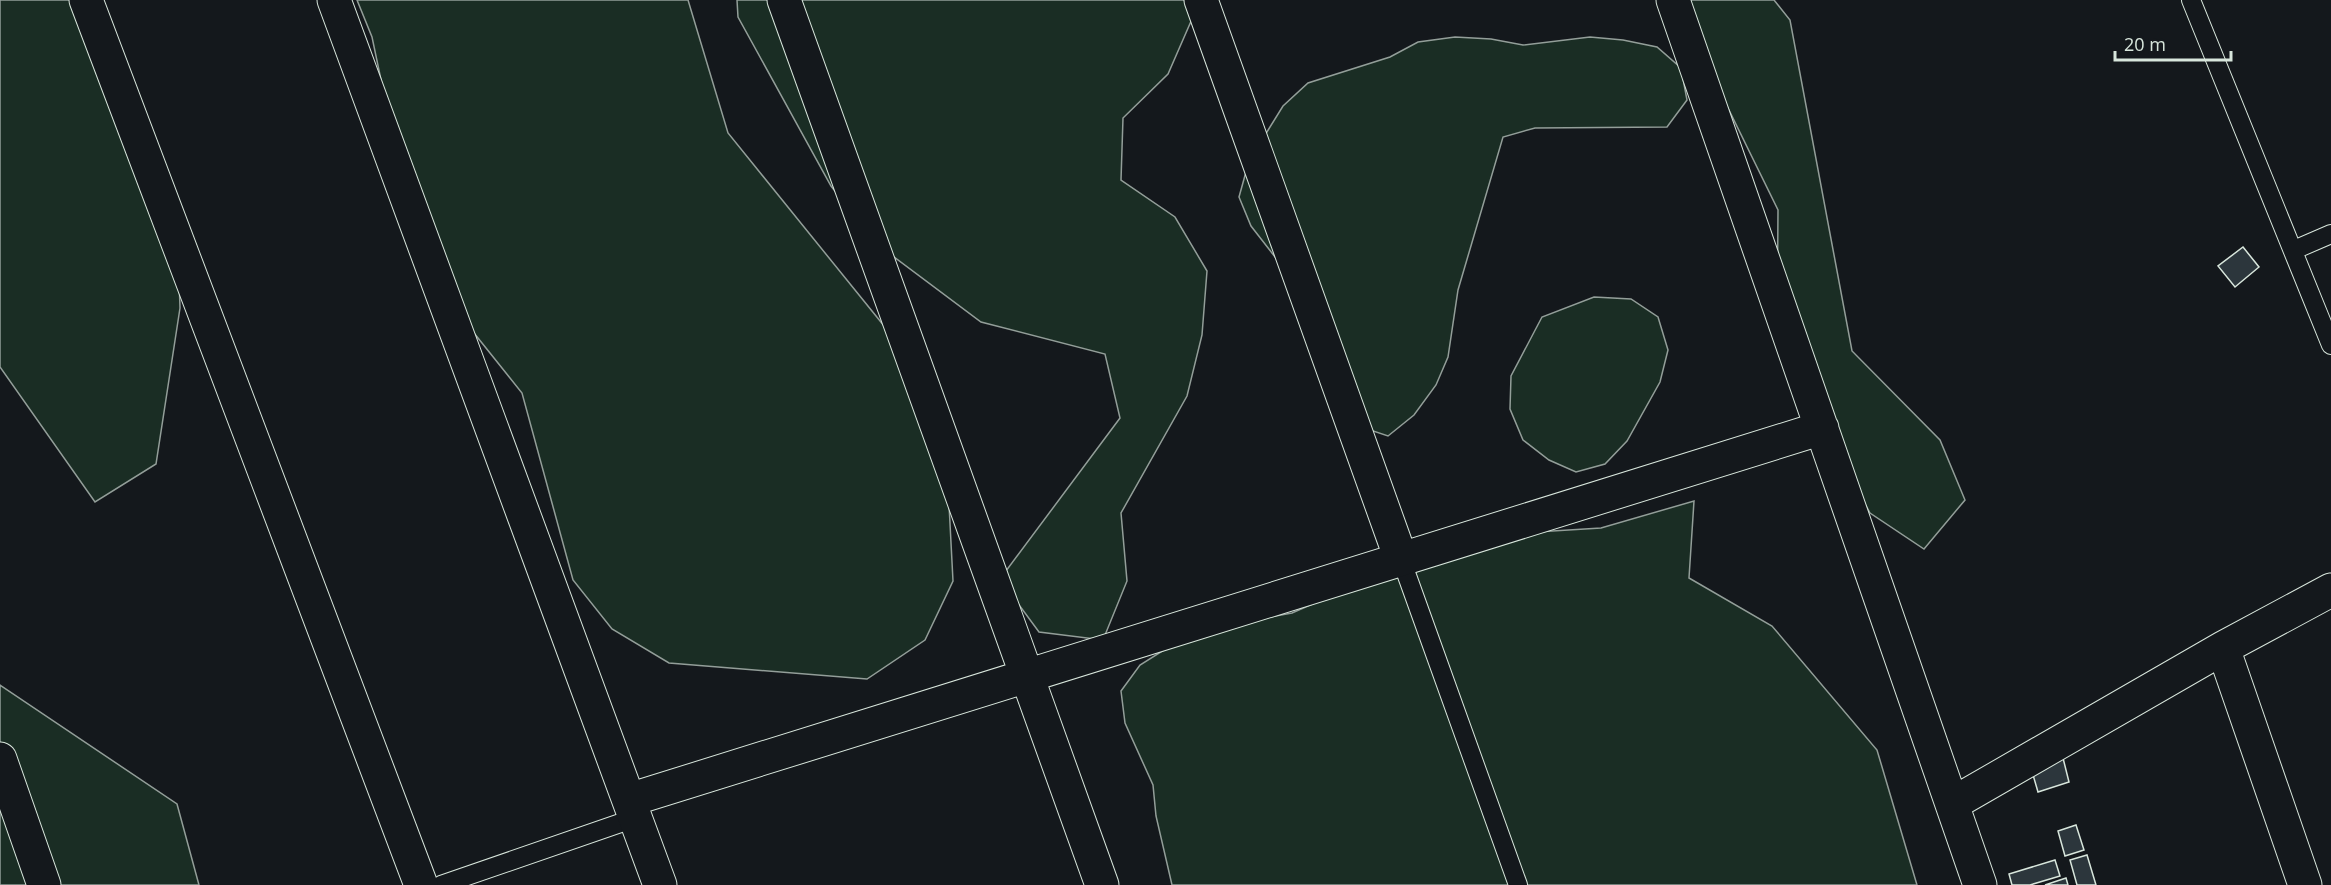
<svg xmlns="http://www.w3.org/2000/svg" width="2331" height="885" viewBox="0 0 2331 885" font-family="'Open Sans',sans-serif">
<rect width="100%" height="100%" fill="#14181c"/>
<path fill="#1a2d24" stroke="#939e99" stroke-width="1.5" d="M0 0H79L178 246 180 308 156 464 95 502 0 367Z
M357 0H688L728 133 893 337 946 447 953 581 925 640 867 679 669 663 612 629 573 580 522 393 442 293 413 232 372 37Z
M737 0H1184L1192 19 1168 74 1123 118 1121 180 1175 217 1207 271 1202 335 1187 396 1121 513 1127 581 1103 640 1039 632 1000 579 1120 418 1105 354 981 322 878 245 831 186 738 17Z
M1675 0H1774L1790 20 1852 351 1940 440 1965 500 1924 549 1870 513 1777 343 1778 210Z
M1455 37 1491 39 1523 45 1590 37 1623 40 1657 47 1681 68 1687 100 1667 127 1535 128 1503 137 1458 290 1448 357 1436 385 1414 415 1388 436 1358 426 1289 275 1251 226 1239 197 1249 161 1283 106 1308 83 1390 57 1418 42Z
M1594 297 1631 299 1658 317 1668 350 1660 382 1627 441 1605 464 1576 472 1549 460 1523 440 1510 409 1511 376 1542 317Z
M1694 501 1689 578 1772 626 1877 750 1917 885H1172L1156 816 1153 785 1125 723 1121 691 1140 665 1194 631 1292 613 1468 536 1601 528Z
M0 685 177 804 199 885H0Z"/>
<path fill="#2c363c" stroke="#d8e6dc" stroke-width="1.5" d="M2243 247 2259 267 2235 287 2218 266Z
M2063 758 2069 782 2038 792 2031 768Z
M2076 825 2084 850 2065 856 2058 831Z
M2087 855 2096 885H2077L2070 860Z
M2055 860 2060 876 2030 885H2012L2009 874Z
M2066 878 2068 885H2045Z"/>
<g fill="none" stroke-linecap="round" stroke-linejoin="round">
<g stroke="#d8e6dc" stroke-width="20">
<path id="service" d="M2191 0 2331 345
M2294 250 2331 234
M1401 559 1518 885
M441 885 635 818"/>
</g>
<g stroke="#d8e6dc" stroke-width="35">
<path id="minor" d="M86 0 421 885
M334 0 660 885
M784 0 1102 885
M1201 0 1401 559
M1673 0 1980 885
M2223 648 2305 885
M0 759 44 885
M629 800 1822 428
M1952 804 2223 648 2331 590"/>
</g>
<use href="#service" stroke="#14181c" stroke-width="18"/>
<use href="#minor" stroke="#14181c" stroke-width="33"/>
</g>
<path d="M2115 51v9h116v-9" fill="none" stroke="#d8e6dc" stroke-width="3"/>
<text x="2124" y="51" font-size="18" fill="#d8e6dc" stroke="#14181c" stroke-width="4.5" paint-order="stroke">20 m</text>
</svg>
